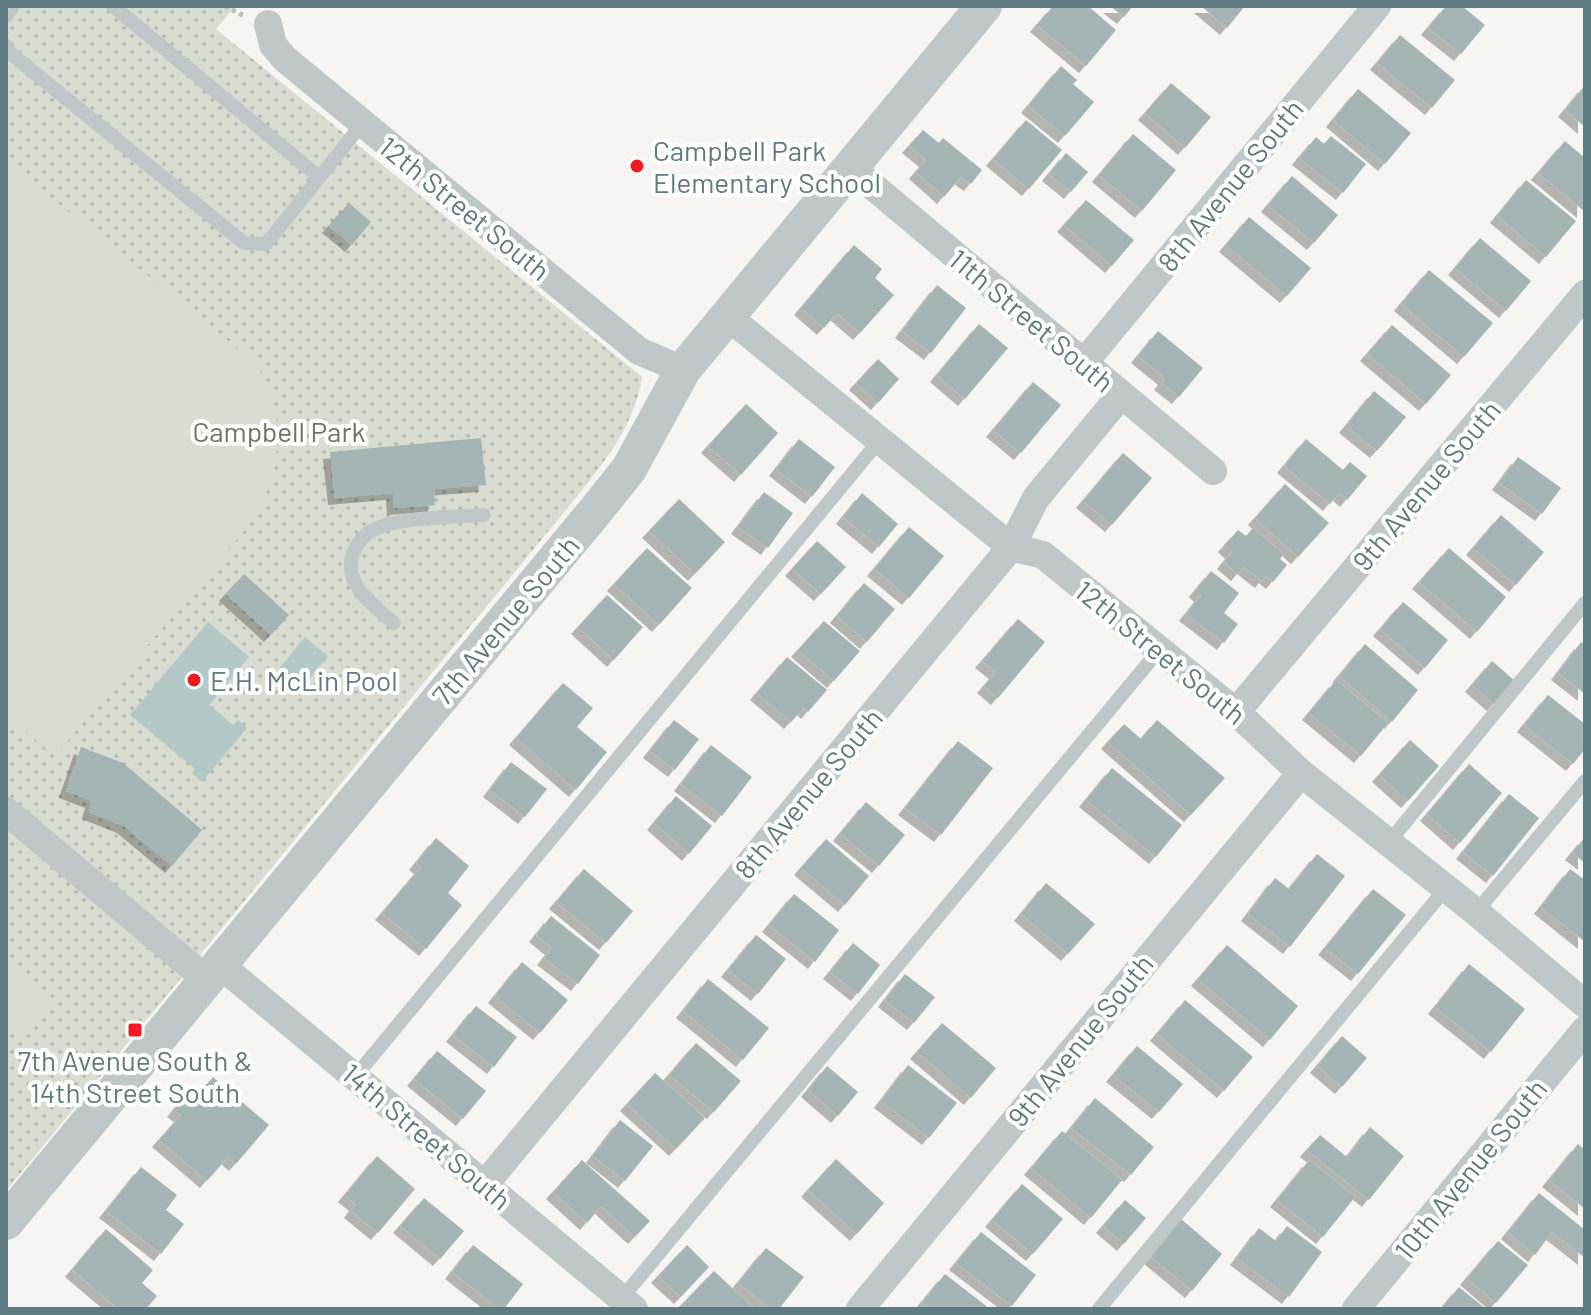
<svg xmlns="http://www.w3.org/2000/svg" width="1591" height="1315" viewBox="0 0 1591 1315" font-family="Barlow,sans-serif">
<defs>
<pattern id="park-dots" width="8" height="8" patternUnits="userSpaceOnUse" patternTransform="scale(2)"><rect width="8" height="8" fill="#d8dcd1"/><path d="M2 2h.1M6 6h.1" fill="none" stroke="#b2b7af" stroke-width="1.8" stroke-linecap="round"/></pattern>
<filter id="shadow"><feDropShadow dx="-7" dy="7" stdDeviation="0" flood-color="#0004"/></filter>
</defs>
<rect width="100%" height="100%" fill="#f6f5f2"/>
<path fill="url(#park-dots)" d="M6 6H235L216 29 642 377C635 424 607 458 579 494L6 1191Z"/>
<path fill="#d8dcd1" d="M6 161 256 363C290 421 283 476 245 530L55 756 6 715Z
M6 960 56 1001 27 1036 6 1019Z"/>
<path fill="#b4c8c8" d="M208 622 249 657 209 705 233 725 238 720 247 728 202 782 192 773 195 769 130 715Z
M305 637 328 656 296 695 273 676Z"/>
<path fill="#a5b4b5" filter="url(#shadow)" d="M1053 6H1088L1116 30 1086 66 1037 25Z
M1110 6H1133L1124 17Z
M1201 6H1245L1227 28Z
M1446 6H1462L1485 25 1461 54 1428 28Z
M1400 35 1455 80 1432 108 1377 63Z
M1061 66 1077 80 1073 84 1094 102 1065 136 1028 106Z
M1171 83 1211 117 1185 148 1145 113Z
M1585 85V127L1565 110Z
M1358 89 1411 133 1385 164 1333 120Z
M1026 120 1062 150 1029 189 993 159Z
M923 130 939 143 943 138 982 170 971 184 961 177 944 197 916 172 926 160 909 146Z
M1133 134 1176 170 1142 211 1099 175Z
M1331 136 1366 164 1343 193 1299 158 1316 137 1324 144Z
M1565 141 1585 158 1584 211 1538 173Z
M1066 153 1088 172 1071 192 1049 174Z
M1292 176 1338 215 1314 243 1268 205Z
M1526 180 1576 221 1546 257 1497 216Z
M1086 200 1134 240 1112 266 1064 225Z
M349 203 371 222 352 245 329 226Z
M1249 217 1311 268 1287 296 1226 245Z
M1480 238 1531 281 1506 311 1455 268Z
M854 245 882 269 875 278 894 295 860 333 837 313 824 328 801 308Z
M1429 270 1493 323 1464 357 1401 304Z
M937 285 966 308 931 353 902 331Z
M979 324 1008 348 965 399 937 375Z
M1392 325 1451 375 1426 404 1367 354Z
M1158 331 1203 368 1179 397 1161 383 1165 378 1138 356Z
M878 359 899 379 878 403 856 383Z
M1033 382 1061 405 1021 453 993 430Z
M1374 391 1406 417 1377 451 1346 426Z
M746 404 778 433 741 475 708 446Z
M481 438 486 485 434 489 435 505 394 508 393 493 335 498 330 452Z
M799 439 835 467 812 497 776 469Z
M1306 439 1343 470 1350 462 1367 476 1347 500 1339 493 1330 504 1284 466Z
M1123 453 1152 478 1112 525 1083 501Z
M1518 457 1561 488 1542 514 1499 483Z
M1285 484 1329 523 1298 557 1255 518Z
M764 492 793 513 768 548 738 527Z
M862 493 898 524 879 547 843 517Z
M679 499 725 542 695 574 649 531Z
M1501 515 1544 552 1516 585 1473 548Z
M909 527 944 556 909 598 874 569Z
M1253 528 1284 554 1280 559 1287 565 1273 582 1266 576 1262 581 1244 567 1238 574 1224 562 1232 552 1225 545 1238 530 1246 536Z
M817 541 846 567 821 594 792 569Z
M647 548 692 588 659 625 614 584Z
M1449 548 1506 597 1477 632 1419 582Z
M1211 571 1239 593 1224 613 1238 624 1224 643 1186 614 1201 595 1196 590Z
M244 574 289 615 271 635 226 594Z
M864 583 895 609 867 642 837 616Z
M607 595 643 627 614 660 578 627Z
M1403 602 1448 640 1425 668 1380 629Z
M1018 619 1045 642 998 698 984 686 996 672 982 661Z
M824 621 860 651 834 681 798 650Z
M1581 642 1585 645V694L1558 673Z
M1365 644 1418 690 1392 722 1339 676Z
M787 657 827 690 808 712 804 708 791 722 757 693Z
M1492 661 1514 680 1494 704 1472 685Z
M1336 680 1388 723 1361 756 1309 713Z
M563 683 593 708 577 727 607 752 576 790 516 738Z
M1548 695 1585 724V749L1573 764 1524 725Z
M674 720 699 739 675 770 650 751Z
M1157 720 1225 778 1191 815 1108 742 1124 724 1141 739Z
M1410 740 1439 766 1408 801 1379 775Z
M958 741 993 768 941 835 905 808Z
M711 745 752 777 722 816 681 784Z
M81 747 123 763 202 830 172 866 124 826 89 812 92 801 66 791Z
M511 762 547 789 525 817 490 790Z
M1469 764 1502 793 1460 843 1427 814Z
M1112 768 1182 825 1156 857 1086 800Z
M1509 794 1539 818 1493 876 1463 852Z
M676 796 712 826 689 854 654 823Z
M866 802 905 835 879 866 840 834Z
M1585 837V863L1572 853Z
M436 838 469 866 448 893 462 905 426 949 382 913 421 867 416 863Z
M826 839 869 876 845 905 801 868Z
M1317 854 1345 876 1290 947 1248 914 1275 878 1289 889Z
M584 869 633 911 606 943 556 902Z
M1570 869 1585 880V942L1541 907Z
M1046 883 1095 924 1068 954 1021 914Z
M1373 889 1406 915 1358 974 1325 948Z
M794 894 839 930 815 962 769 925Z
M551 916 600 955 578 984 544 958 552 948 536 935Z
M756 935 786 959 758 994 728 970Z
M853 943 880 965 858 994 830 972Z
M1227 945 1298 1006 1270 1040 1198 979Z
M522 962 568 1000 540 1033 495 996Z
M1469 964 1525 1009 1491 1052 1435 1007Z
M905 974 935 997 914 1023 885 1000Z
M708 979 769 1028 743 1060 683 1011Z
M1185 1000 1253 1057 1224 1091 1157 1034Z
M476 1006 517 1037 494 1067 453 1035Z
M942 1023 996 1068 971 1098 917 1052Z
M1342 1036 1367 1058 1342 1087 1317 1066Z
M696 1043 741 1081 714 1112 669 1075Z
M1137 1046 1183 1084 1159 1112 1113 1075Z
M437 1051 486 1091 463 1119 414 1079Z
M908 1065 957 1103 929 1138 881 1101Z
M827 1066 858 1092 838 1116 808 1090Z
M655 1073 705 1118 676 1149 627 1104Z
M213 1077 269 1125 236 1164 228 1157 207 1181 159 1140 181 1115 174 1110 185 1096 191 1102Z
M1095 1098 1154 1147 1131 1175 1071 1128Z
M620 1120 653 1146 625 1181 593 1156Z
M1370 1127 1404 1156 1369 1200 1307 1150 1320 1135 1347 1157Z
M1062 1131 1122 1180 1091 1218 1031 1168Z
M1578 1144 1585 1150V1209L1549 1180Z
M377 1156 415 1189 378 1233 351 1211 356 1204 345 1195Z
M836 1159 884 1203 857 1234 808 1190Z
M582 1160 650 1221 635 1237 601 1206 587 1223 553 1192Z
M1309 1160 1355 1197 1323 1237 1277 1200Z
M141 1167 177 1195 166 1210 184 1224 161 1254 106 1211Z
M1022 1184 1063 1219 1033 1254 992 1220Z
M1539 1193 1585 1230V1258L1552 1232 1535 1255 1508 1232Z
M424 1198 464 1231 440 1259 400 1226Z
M1125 1200 1146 1218 1124 1244 1103 1226Z
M1181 1219 1222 1254 1192 1291 1150 1256Z
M1287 1226 1322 1252 1289 1297 1237 1258 1259 1228 1276 1241Z
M106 1229 153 1270 142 1283 157 1296 146 1309H118L72 1270Z
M981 1232 1036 1275 1012 1306 956 1263Z
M1498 1241 1528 1265 1496 1303 1467 1278Z
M473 1245 523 1284 504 1309H499L452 1272Z
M687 1245 709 1267 681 1297 658 1276Z
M766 1248 804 1277 779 1309H771L738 1283Z
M714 1271 755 1309H689L683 1303Z
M945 1274 990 1309H931L922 1302Z
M1459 1287 1486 1309H1441Z"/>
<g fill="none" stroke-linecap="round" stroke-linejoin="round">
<path stroke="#b8bebf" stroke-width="5" stroke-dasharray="4 4" stroke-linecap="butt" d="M225 6 244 16"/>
<path stroke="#c0c7c9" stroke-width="14" d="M113 6 319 177
M6 16 13 6
M6 46 9 52 20 61 244 243 266 244 362 124
M394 623C374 606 342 584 353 553 357 544 363 535 373 530 396 517 456 517 484 515
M1389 842 1585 603
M1476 912 1585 781
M355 1077 879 441
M622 1298 1159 650
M1099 1309 1446 888"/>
<path stroke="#c0c7c9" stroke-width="28" d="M268 24 273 45 285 59 639 351 683 370
M851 168 1213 471
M727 316 1011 547 1043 555 1236 712 1301 773 1476 912 1585 1004
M1083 364 1377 6
M1236 712 1585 294
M6 811 206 979
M219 964 634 1309
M485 1184 1011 547 1036 498 1121 395
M860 1309 1301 773
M1356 1309 1585 1030"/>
<path stroke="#c0c7c9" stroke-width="36" d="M6 1222 597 509 629 469 683 370 984 6"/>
</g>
<g fill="#ef1a23" stroke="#fff" stroke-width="3">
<circle cx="637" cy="166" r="8"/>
<circle cx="194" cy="680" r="8"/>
<rect x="127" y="1022" width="16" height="16" rx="4"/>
</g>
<g text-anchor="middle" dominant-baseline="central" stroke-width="8" stroke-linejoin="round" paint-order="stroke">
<g font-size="28" fill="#5f7a80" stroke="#fff" text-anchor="start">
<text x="653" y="150">Campbell Park<tspan x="653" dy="32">Elementary School</tspan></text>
<text x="210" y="680">E.H. McLin Pool</text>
<text x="135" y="1060" text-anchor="middle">7th Avenue South &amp;<tspan x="135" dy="32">14th Street South</tspan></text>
</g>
<g font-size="28" fill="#5f7a80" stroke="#fff">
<text transform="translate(1230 185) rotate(-51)">8th Avenue South</text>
<text transform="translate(465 208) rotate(39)">12th Street South</text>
<text transform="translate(1032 320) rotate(40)">11th Street South</text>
<text transform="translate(1426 485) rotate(-50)">9th Avenue South</text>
<text transform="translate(505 620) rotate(-50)">7th Avenue South</text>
<text transform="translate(1161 652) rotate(39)">12th Street South</text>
<text transform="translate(808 793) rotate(-50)">8th Avenue South</text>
<text transform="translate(1080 1040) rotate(-51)">9th Avenue South</text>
<text transform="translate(427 1136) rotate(40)">14th Street South</text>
<text transform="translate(1470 1169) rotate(-51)">10th Avenue South</text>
</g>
<g font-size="28" fill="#6a775e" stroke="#fff">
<text x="279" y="431">Campbell Park</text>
</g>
</g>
<rect width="1591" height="1315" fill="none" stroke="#5f7a80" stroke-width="16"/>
</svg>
